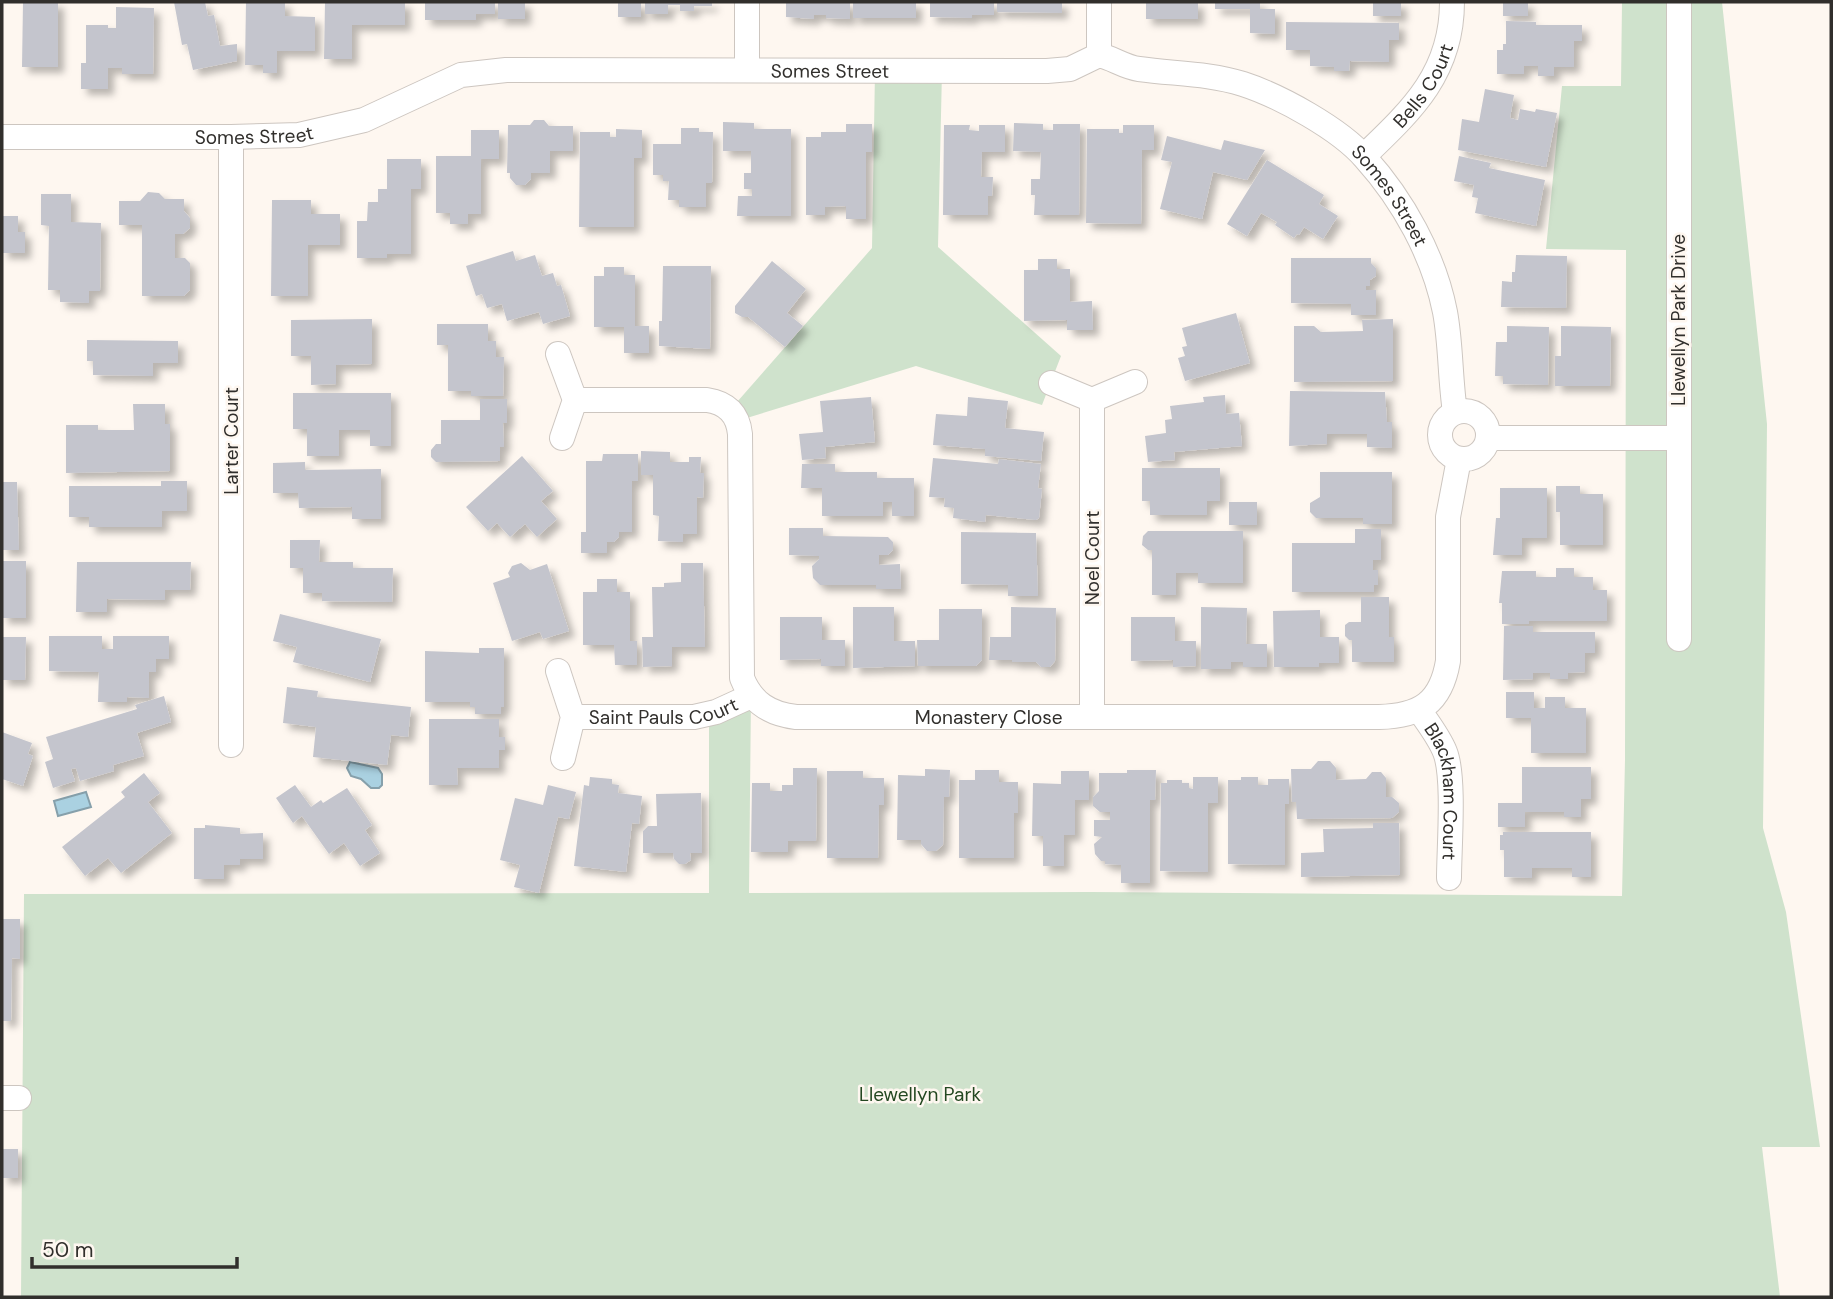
<svg xmlns="http://www.w3.org/2000/svg" width="1833" height="1299" viewBox="0 0 1833 1299" font-family="'DM Sans',sans-serif">
<defs>
<filter id="shadow"><feDropShadow dx="6" dy="6" stdDeviation="3.5" flood-color="#0004"/></filter>
</defs>
<rect width="100%" height="100%" fill="#fef7f0"/>
<path fill="#cfe2cc" d="M1622 2H1722L1767 424 1763 828 1786 912 1820 1147H1762L1780 1297H21L24 894 709 893V714L751 696 749 893 1090 892 1622 896 1625 760 1626 250 1546 249 1562 86H1621Z
M875 71H942L938 247 1061 356 1042 405 916 366 737 421 730 410 872 248Z"/>
<path fill="#aad1e1" stroke="#86a0ab" stroke-width="2" d="M350 762 378 768 382 774V785L379 788H371L361 779 351 776 347 768Z
M86 792 91 807 58 816 54 801Z"/>
<path fill="#c4c5cd" filter="url(#shadow)" d="M23 2H58V67H22Z
M174 2H205L208 16 214 15 220 46 237 44V61L193 70 187 44 182 45Z
M246 2H285V16L315 17V51H277V73H263V65H245Z
M325 2H405V25H352V59H324Z
M425 2H495V14H476V20H425Z
M498 2H525V19H498Z
M618 2H641V17H618Z
M645 2H712V6H694V11H680V5H668V14H645Z
M786 2H850V19L826 18V15H814V19L786 17Z
M853 2H916V18H853Z
M930 2H994V15H972V18L930 17Z
M997 2H1062V13L997 12Z
M1146 2H1198V19H1146Z
M1215 2H1260V9H1275V34L1250 33V9H1215Z
M1373 2H1401V16H1373Z
M1503 2H1528V16H1503Z
M116 7 154 8 153 74H122V68H108V89H81V63H86V25H108V28H116Z
M1506 21 1536 22V25H1582V41H1574V67H1554V76H1538V66H1524V74H1497V50H1503V44H1506Z
M1286 22 1399 23V40H1389V62L1350 61 1349 71H1334V67L1310 66V50H1286Z
M1485 89 1514 95 1510 118 1518 120 1520 109 1535 112 1536 109 1557 113 1546 167 1458 150 1462 119 1479 122Z
M534 120H544L549 126H573V151H550V173H531V179L525 185H516L510 178V173H507L508 125H530Z
M723 122 754 123V129H791V216H737L738 196H752V189H744V173H751V151H723Z
M1014 123 1043 124V130H1053V124H1080L1079 215H1034L1035 195H1031V179H1040L1041 152 1013 151Z
M846 124H872V152H866V219H846V206L825 207V215H806V137H821V132H846Z
M944 125H970L969 130 979 131V125H1005V152H982L981 177H993L992 196H988V215H943Z
M1123 125H1154V150H1142L1141 224 1086 223 1087 129H1119V133H1123Z
M681 128H699V132H713L712 183H706V207H679V200H668L669 181H663V175H653V144H681Z
M616 129 642 130V158H634V227H579L580 132H610V137H616Z
M471 130H499V159H481V214H468V224H450V213H436V156H471Z
M1167 136 1221 150 1224 140 1265 150 1247 180 1213 172 1202 219 1160 209 1172 162 1161 160Z
M1459 156 1491 163 1489 168 1545 180 1536 226 1475 213 1478 198 1472 197 1474 185 1454 181Z
M387 159H421V189H411V254H387V258H357V221H367L368 202H378V189H387Z
M1267 160 1324 195 1319 204 1338 216 1323 239 1304 227 1299 235 1297 234 1294 238 1275 225 1277 222 1261 213 1247 236 1227 224Z
M148 192 159 193 165 199H184V211L190 218V228L183 234H175V258H185L190 263V290L184 296H142V225H119V201H140Z
M41 194H71V222L101 223 100 291H89V303L60 302V290H48L49 226 41 225Z
M272 200H311V214H340V245H308V296H271Z
M2 216H18V232H25V253H2Z
M513 251 516 261 535 255 542 276 553 273 557 286 561 285 570 316 543 324 539 312 507 321 502 304 487 308 482 294 476 296 466 266Z
M1516 255 1567 256 1566 308 1501 307 1502 281 1512 282V272H1515Z
M1291 258H1371V263L1376 268V276L1370 280V286H1366V290H1376V315H1351V304L1291 303Z
M1038 259H1057V269H1070V302L1092 301 1093 330H1067V320L1024 321V270H1038Z
M772 261 806 289 787 313 803 326 785 347 748 317H742L735 313V306Z
M663 266H711L710 349 659 346V321H662Z
M604 267H624V275H635V326H649V353H624V327H594V276H604Z
M1236 313 1250 363 1185 381 1178 358 1185 356 1182 347 1187 346 1182 328Z
M372 319V364L336 365V384L311 385V356H291V320Z
M1393 319V381L1294 382V326H1314L1321 332 1363 331 1362 320Z
M437 324H488V341H496V357H504L503 396H471V391H448V345H437Z
M1507 326 1549 327 1548 385 1503 384V376H1495L1496 342H1507Z
M1561 326 1611 327 1610 386H1555V356H1561Z
M87 340 178 341V363H153V376L93 375V361H87Z
M1290 391 1385 392 1387 422H1392V448L1367 447V434H1327V444L1289 446Z
M293 393H391V446H370V430H339V456H307V429H293Z
M1225 395 1226 414 1239 413 1242 446 1174 452 1175 460 1148 462 1145 436 1166 433 1165 420 1172 419 1170 406 1204 402 1203 397Z
M871 397 875 442 825 447 826 458 802 460 799 434 823 432 820 401Z
M968 397 1008 401 1005 428 1044 432 1041 461 985 456V449L933 445 936 414 967 416Z
M480 399H507V423H503L504 447H500V461L436 462 431 457V450L436 444H441V420H480Z
M133 404H165V424H170V471L66 473V425H98V430H134Z
M641 451 670 452V462H689V457H701L700 473H704L703 498 697 497V534H683V542L658 541 659 516 653 515V475H641Z
M603 454H638V481H632V532H619V537L614 542H607V553H581V532H586V461H602Z
M522 456 553 491 541 501 557 519 537 537 525 524 510 537 497 523 488 531 466 507Z
M933 458 998 464 999 459 1041 464 1038 488 1042 489 1039 518 1036 520 986 515 985 522 953 518 954 508 944 507 945 498 929 497Z
M305 462V470L381 469V519H352V507L299 508 298 493H273V463Z
M802 464H835V472H877V478H914V516H892V502H883V516H822V488H801Z
M1142 468H1220V501H1207V515H1150V501H1142Z
M1320 472H1392V524H1363V518H1316L1310 512V503L1320 497Z
M161 481H187V511H162V527H89V517H69V486H161Z
M2 482H17L19 550H2Z
M1556 486H1580V494H1603V545H1560V512H1556Z
M1500 488H1547V538H1522V555H1493L1496 518H1500Z
M1229 502H1257V525H1229Z
M789 528H823V536L888 537 893 542V550L888 555H879V565L900 564 901 589H876V585H820L813 578 812 566 819 559V556L789 555Z
M1355 529H1381V560H1373V570H1378V585H1374V592H1292V543H1355Z
M1148 531H1243V583H1198V573H1176V595H1152V550H1148L1142 545 1143 536Z
M961 532 1036 533 1038 596H1008V585L961 584Z
M290 540H320L319 562H353V568H393L392 602 322 601V593H303V568H290Z
M2 561H26V618H2Z
M77 562H191L190 590H165V600L107 599V612H76Z
M521 563 530 570 547 564 569 631 543 639 540 632 512 641 493 583 510 577 508 573 512 566Z
M681 563H703L705 647H672V666L643 667 642 637H653L652 587H664V583L681 582Z
M1556 568H1574V577H1593V590H1607V621H1529V624H1502V603H1499L1502 571H1536V577H1556Z
M597 579H617V592H630V641H637V665H615L614 645H583V592H597Z
M1361 597H1389V637H1394V662H1352V640H1349L1345 636V625L1349 622H1361Z
M853 607H894V641H915V666L853 668Z
M1011 607 1056 608 1055 661 1050 667H1041L1036 662H1012V660H989L990 637H1011Z
M1201 607 1247 608 1246 644H1267V667H1243V662H1231V669H1201Z
M939 609H982V660L976 666H918L917 640H939Z
M1320 610V637H1339V663H1319V667H1274L1273 611Z
M280 614 381 639 370 682 293 662 297 647 273 641Z
M780 617H822V640H845V666H821V659L780 660Z
M1131 617H1175V641H1196V666L1173 667V660L1131 661Z
M1504 626H1533V632H1595V653H1585V672L1568 673V679H1550V673H1533V679L1503 680Z
M49 636H102V649H113V636H169V659H156V672H149V698L127 697V702H98L99 672 49 671Z
M2 637H26L25 680H2Z
M479 648H504V707H501V714H475V707H470V702H425V651L479 653Z
M287 687 318 691 317 697 411 707 408 737 391 735 387 765 313 757 316 727 283 723Z
M1506 692H1534V708H1545V697H1565V708H1586V753H1531V718H1506Z
M164 696 171 722 137 733 144 756 113 765 114 771 80 781 76 768 71 769 75 781 53 788 45 762 53 759 46 737 137 709 135 705Z
M429 719H499V737H505V750H499V768H457L458 785H429Z
M2 732 32 743 28 754 33 756 23 786 2 779Z
M1318 761H1330L1336 768V780L1366 779 1372 772H1381L1386 778V797H1392L1399 803V812L1392 818 1297 819 1296 802H1292L1291 769H1311Z
M1522 767H1591V799H1581V817H1564V812H1525V827H1498V803H1522Z
M793 768H817L816 841H788V852H751L752 783H770V791H782V785H793Z
M925 769 950 770 949 797H944L943 845 936 851H927L921 844V840H897L898 775 925 776Z
M975 770H999V782H1018V813H1014V858H959V780H975Z
M1127 770H1156L1155 800H1150V883H1121V865L1105 864V861H1101L1095 854 1094 844 1102 837 1094 836V820H1110V812H1100L1093 806V797L1099 791V773H1127Z
M827 771H863V778H884V805H879L878 858H827Z
M1061 771H1089V800H1075V835H1064V866H1043V836H1032L1033 783 1061 784Z
M144 773 160 793 148 802 172 833 121 873 108 858 85 876 62 847 125 797 121 792Z
M590 777 612 779V784L619 785 618 793 642 796 639 824 632 823 626 872 574 866 584 785 589 786Z
M1193 777H1218V803H1208V872L1160 871 1161 783H1167V780H1182V783H1189V788L1193 789Z
M1241 777H1258V785H1268V779H1289V804H1285V865L1228 864V780H1241Z
M295 785 311 807 321 800 323 803 347 788 372 825 365 830 380 853 360 866 344 843 329 854 302 816 293 823 276 798Z
M548 785 576 792 569 819 558 817 539 893 514 887 520 865 500 860 515 798 543 805Z
M701 793 702 853H690L691 860 685 864H679L674 859 673 853H643V831L648 826H657L656 794Z
M1373 823H1399L1400 875 1301 877V853L1324 852 1323 829 1373 828Z
M205 825 240 828V834L263 833V859H240V865H224V879H194V828H205Z
M1503 832H1591V877H1572V868H1532V878L1504 877V850H1500V835H1503Z
M2 919H20V959L12 958 11 1021H2Z
M2 1149H18V1178H2Z"/>
<g fill="none" stroke-linecap="round" stroke-linejoin="round">
<g stroke="#cdc6c0" stroke-width="26">
<g id="minor">
<path d="M747 2V70"/>
<path d="M1679 2V639"/>
<path d="M1099 55V2"/>
<path id="s1" d="M2 137H231L299 135 364 120 461 75 506 70 1047 71 1070 69 1099 55C1113 58 1124 67 1139 69 1174 74 1208 73 1243 84 1280 96 1340 129 1365 158 1403 200 1434 256 1445 312 1451 344 1450 379 1455 412"/>
<path d="M231 137V745"/>
<path id="s2" d="M1364 156C1412 110 1452 73 1452 2"/>
<path d="M558 354 575 400 562 438"/>
<path d="M1051 383 1092 400 1135 382"/>
<path id="s3" d="M575 400H707C727 403 738 414 740 434L742 678C752 703 770 714 796 717H1379C1420 716 1441 703 1448 661V517L1459 459"/>
<path d="M1092 400V716"/>
<circle cx="1464" cy="435" r="24"/>
<path d="M1488 438H1678"/>
<path d="M558 671 573 717 563 758"/>
<path id="s4" d="M1419 710C1428 723 1439 737 1445 752 1455 777 1449 849 1449 878"/>
<path id="s5" d="M573 717H694L716 712 751 696"/>
<path d="M2 1098H19"/>
</g>
</g>
<use href="#minor" stroke="#fff" stroke-width="24"/>
</g>
<g text-anchor="middle" dominant-baseline="central" stroke-width="5" stroke-linejoin="round" paint-order="stroke">
<g font-size="19" fill="#312f2c" stroke="#fef7f0">
<text stroke="none"><textPath href="#s1" startOffset="840">Somes Street</textPath></text>
<text stroke="none"><textPath href="#s2" startOffset="93">Bells Court</textPath></text>
<text stroke="none"><textPath href="#s1" startOffset="252">Somes Street</textPath></text>
<text stroke="none"><textPath href="#s1" startOffset="1449">Somes Street</textPath></text>
<text transform="translate(1678 320) rotate(-90)">Llewellyn Park Drive</text>
<text transform="translate(231 441) rotate(-90)">Larter Court</text>
<text transform="translate(1092 558) rotate(-90)">Noel Court</text>
<text stroke="none"><textPath href="#s5" startOffset="91">Saint Pauls Court</textPath></text>
<text stroke="none"><textPath href="#s3" startOffset="691">Monastery Close</textPath></text>
<text stroke="none"><textPath href="#s4" startOffset="88">Blackham Court</textPath></text>
</g>
<g font-size="19" fill="#244821" stroke="#fef7f0">
<text x="920" y="1094">Llewellyn Park</text>
</g>
</g>
<rect width="1833" height="1299" fill="none" stroke="#312f2c" stroke-width="7"/>
<path d="M32 1257v10h205v-10" fill="none" stroke="#312f2c" stroke-width="3.5"/>
<text x="42" y="1257" font-size="21" fill="#312f2c" stroke="#fef7f0" stroke-width="5" paint-order="stroke">50 m</text>
</svg>
